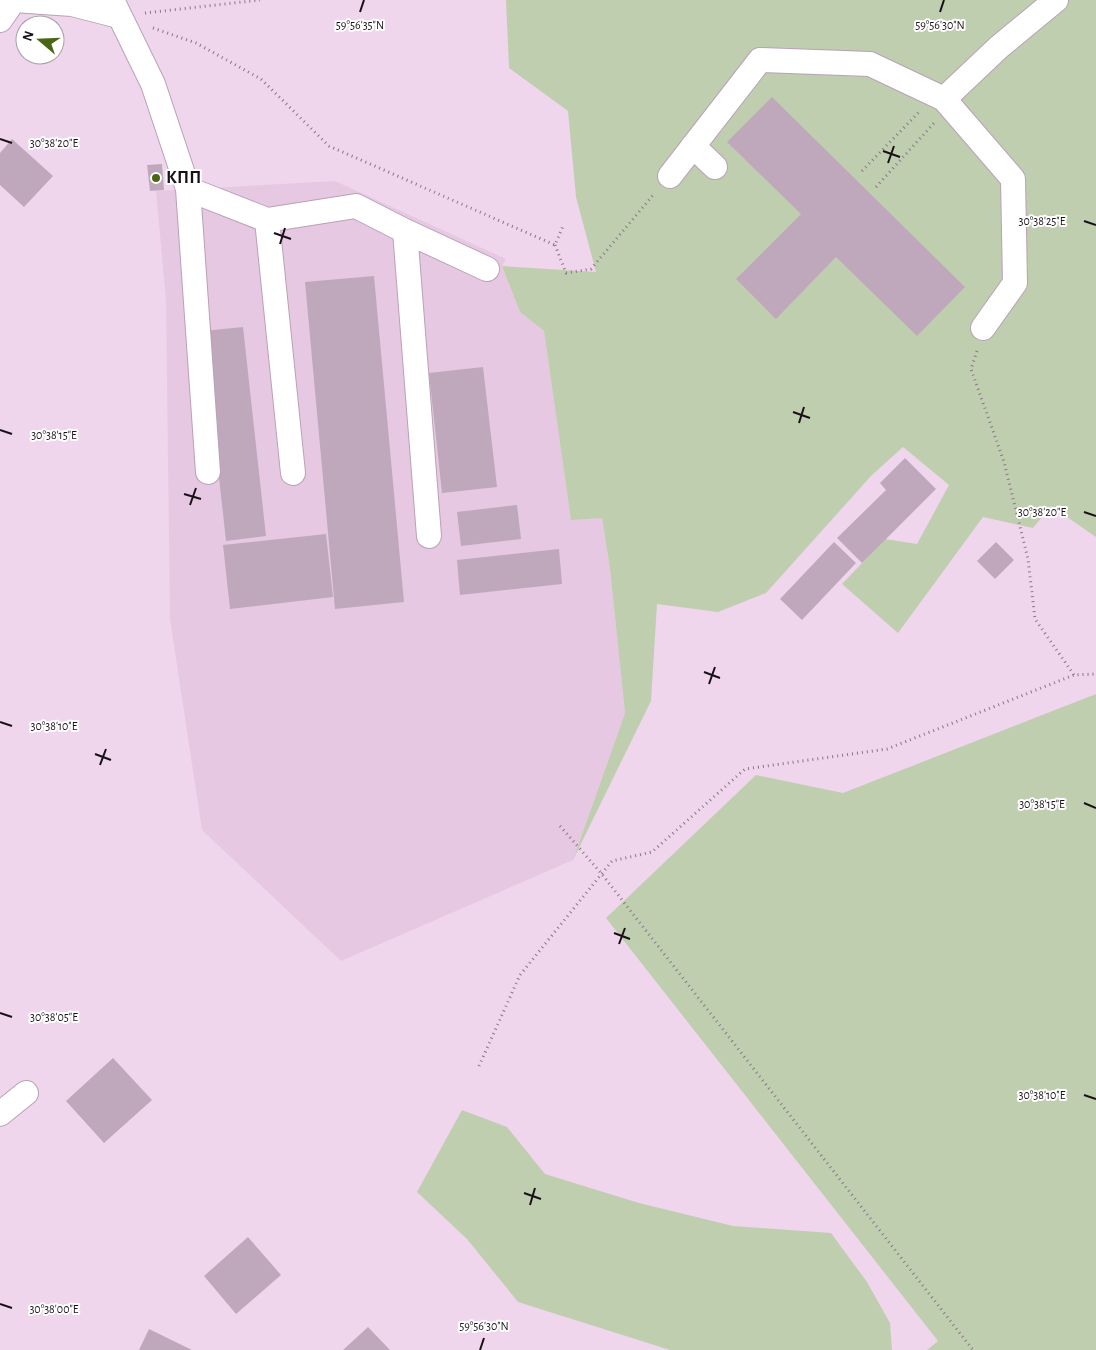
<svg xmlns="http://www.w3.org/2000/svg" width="1096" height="1350" viewBox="0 0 1096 1350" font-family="'Alegreya Sans',sans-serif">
<rect width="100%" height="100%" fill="#efd6ec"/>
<path fill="#e6c8e2" d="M335 181 506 259 502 266 520 312 544 331 571 519 602 518 610 569 625 713 573 860 341 961 202 830 170 619 166 300 156 191Z"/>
<path fill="#c0ceb0" d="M506 0H1096V537L1051 506 1033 528 983 517 898 633 842 584 885 539 917 544 949 485 903 447 871 476 766 593 718 612 657 604 651 701 573 860 625 713 610 569 602 518 571 520 544 331 520 312 502 266 596 272 576 197 568 111 509 68Z
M1096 694V1350H927L938 1341 606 918 756 775 843 793Z
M462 1110 507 1127 545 1174 639 1203 733 1226 831 1233 867 1282 890 1323 892 1350H670L518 1302 467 1239 417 1192Z"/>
<path fill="#bfa8bc" d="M772 97 965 287 917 336 836 257 776 319 736 279 801 214 727 142Z
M12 139 53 176 24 207 0 185V153Z
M162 164 164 190 150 191 147 165Z
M374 276 404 602 335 609 305 282Z
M243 327 266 536 226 541 203 331Z
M483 367 497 487 442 493 429 373Z
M905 458 936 489 862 563 837 538 886 490 880 483Z
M517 505 521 539 461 546 457 512Z
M326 534 333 597 230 609 223 545Z
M834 542 856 563 802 620 780 599Z
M996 542 1014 560 995 579 977 561Z
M559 549 562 584 460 595 457 560Z
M113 1058 152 1100 104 1143 66 1101Z
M248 1237 281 1275 236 1314 204 1276Z
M368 1327 390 1350H343Z
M149 1329 192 1350H139Z"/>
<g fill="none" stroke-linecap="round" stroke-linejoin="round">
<g stroke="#b9a1b6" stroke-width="26">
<path id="minor" d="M14 0 72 4 119 16
M112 0 153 84 188 189 208 472
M0 20 14 0
M944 99 1013 179 1015 283 983 328
M693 146 715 167
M670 176 760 60 870 64 944 99 999 47 1056 0
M188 189 267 220 293 473
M267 220 356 206 405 231 429 536
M405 231 487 269
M0 1114 26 1093"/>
</g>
<path stroke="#887786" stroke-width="3" stroke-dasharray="1 4" stroke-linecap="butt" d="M145 13 260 0
M153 28 196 43 261 79 329 146 555 245 563 226
M862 171 919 112
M876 187 934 123
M555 245 566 273 591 269 654 194
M977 351 971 369 1004 462 1028 559 1035 619 1074 675
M560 826 601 873 973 1350
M479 1066 520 975 612 861 652 852 745 769 887 749 1074 675 1096 674"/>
<use href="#minor" stroke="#fff" stroke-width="24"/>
</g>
<path fill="none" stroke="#191118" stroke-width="2" d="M360 12 364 0M940 12 944 0M0 139 12 143M883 151 900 157M888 163 894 146M1084 221 1096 225M274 233 291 239M280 244 285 228M793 412 810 418M799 423 804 407M0 430 12 434M184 494 201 499M190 505 196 488M1084 512 1096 516M704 672 720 678M709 684 715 667M0 722 12 726M95 754 111 760M100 765 106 749M1084 803 1096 808M614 933 630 939M619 944 625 928M0 1013 12 1017M1084 1095 1096 1099M524 1193 541 1199M530 1205 535 1188M0 1304 12 1308M480 1350 484 1338"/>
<circle fill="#4a6516" stroke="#fff" stroke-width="2" cx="156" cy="178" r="5"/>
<g text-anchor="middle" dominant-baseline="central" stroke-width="4" stroke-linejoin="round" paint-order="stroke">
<g font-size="18" font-weight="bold" fill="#191118" stroke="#fff" text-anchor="start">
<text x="166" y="178">КПП</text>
</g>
</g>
<g font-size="12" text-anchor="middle" fill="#191118" stroke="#fff" stroke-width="4" stroke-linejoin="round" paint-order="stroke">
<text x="360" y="29">59°56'35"N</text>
<text x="940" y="29">59°56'30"N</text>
<text x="54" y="147">30°38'20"E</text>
<text x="1042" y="225">30°38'25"E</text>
<text x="54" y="439">30°38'15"E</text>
<text x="1042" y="516">30°38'20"E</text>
<text x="54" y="730">30°38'10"E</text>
<text x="1042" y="808">30°38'15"E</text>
<text x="54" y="1021">30°38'05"E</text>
<text x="1042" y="1099">30°38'10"E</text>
<text x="54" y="1313">30°38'00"E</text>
<text x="484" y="1330">59°56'30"N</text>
</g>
<g transform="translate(40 40) rotate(289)"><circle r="24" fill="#ffffff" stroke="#a3a0a3"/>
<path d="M0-4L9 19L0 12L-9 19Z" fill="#4a6516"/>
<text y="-8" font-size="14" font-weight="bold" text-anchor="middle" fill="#191118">N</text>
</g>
</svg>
